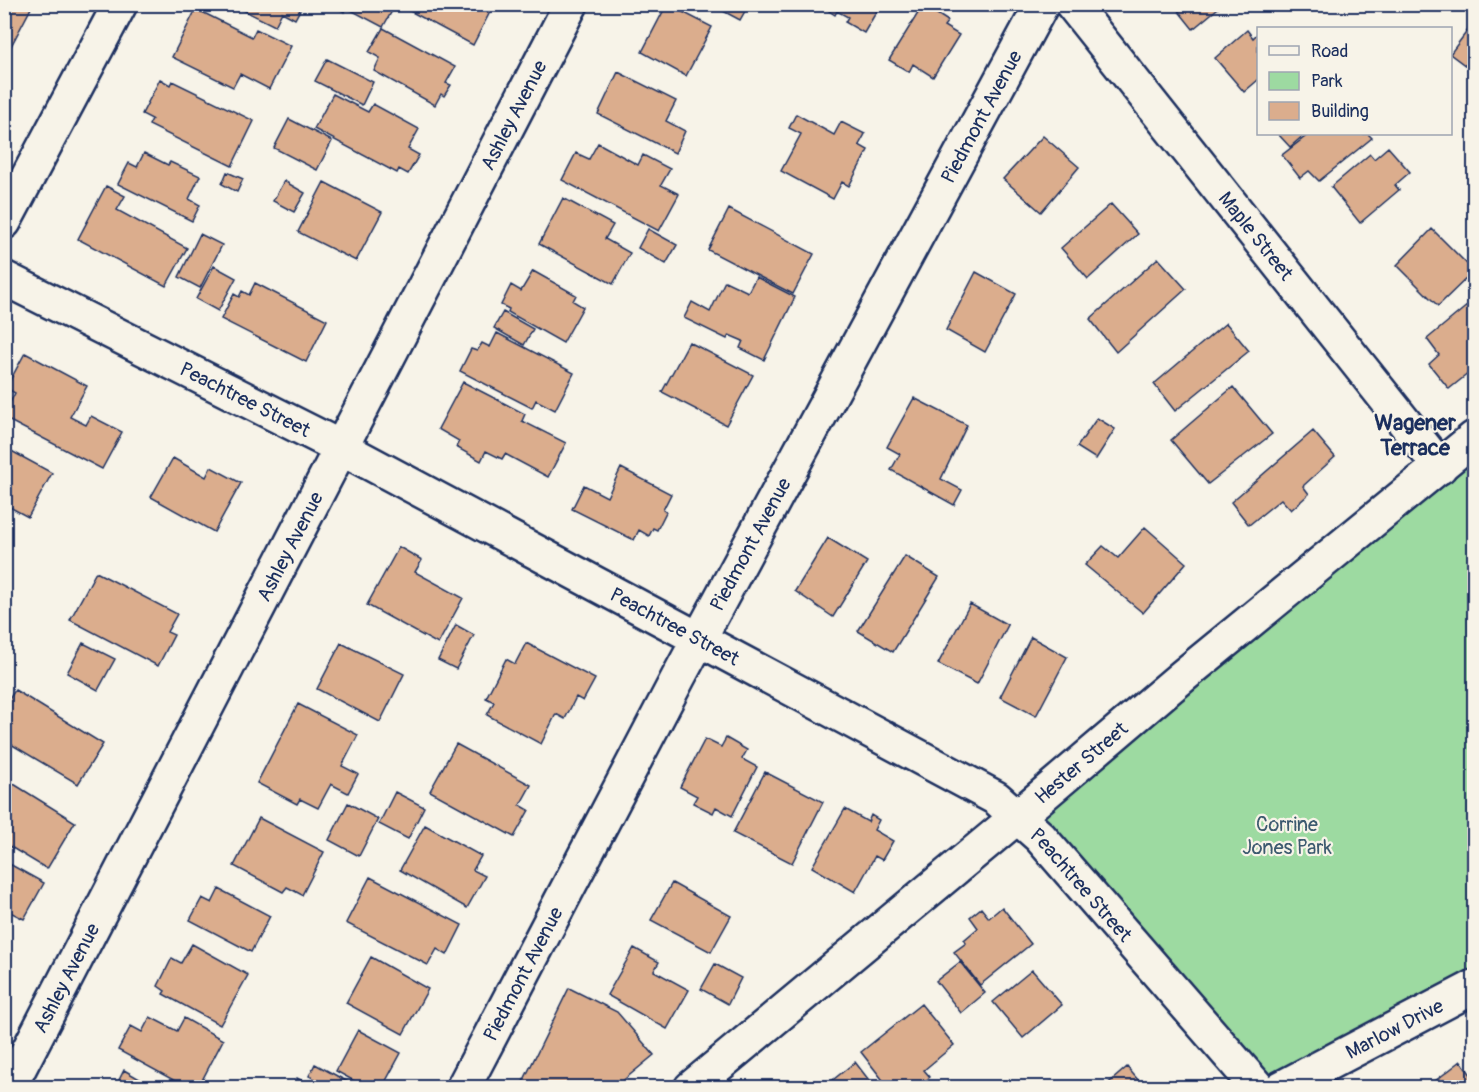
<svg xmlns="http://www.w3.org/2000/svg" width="1479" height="1092" viewBox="0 0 1479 1092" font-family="Pangolin,sans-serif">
<rect width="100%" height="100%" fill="#f7f3e8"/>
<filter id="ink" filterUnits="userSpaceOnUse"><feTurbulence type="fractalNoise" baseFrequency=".0167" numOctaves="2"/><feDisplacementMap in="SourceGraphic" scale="12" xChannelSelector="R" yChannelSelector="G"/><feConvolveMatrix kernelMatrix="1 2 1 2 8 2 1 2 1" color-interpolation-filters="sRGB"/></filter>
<g filter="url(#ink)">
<path fill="#9ddaa1" stroke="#5c8480" stroke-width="1.5" d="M1474 436V987L1258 1087 1017 817Z"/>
<path fill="#dbad8d" stroke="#1b2f5e" stroke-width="1.5" d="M4 4H24L31 8 10 48 4 45Z
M231 4H298L302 6 295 19 282 12 275 26Z
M331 4H348L344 12Z
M349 4H384L393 9 383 27 347 8Z
M397 4H481L480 7 490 12 473 45Z
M667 4 712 27 686 76 642 52Z
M710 4H749L740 20Z
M826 4H881L864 33 845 22 848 17 837 11 835 15 829 11 831 8Z
M1173 4H1223L1193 29Z
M923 5 948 21 944 26 959 35 933 77 913 64 909 72 889 60Z
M196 9 252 37 256 29 291 46 269 89 240 74 233 87 172 57Z
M1471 26 1474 29V72L1450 54Z
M383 28 455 67 446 83 451 85 444 96 441 94 435 105 374 71 380 58 369 52Z
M1247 30 1253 38 1258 33V80L1244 92 1215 58Z
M327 59 373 82 362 105 315 81Z
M618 72 676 101 666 121 685 131 675 153 598 114Z
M160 79 170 85 172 81 254 121 232 166 149 125 152 119 142 114Z
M333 94 368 112 373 104 419 129 408 149 419 155 408 174 399 169 397 173 314 129Z
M796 114 834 135 841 122 865 134 859 145 868 150 849 186 842 182 833 199 781 171 801 134 789 128Z
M289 119 332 141 317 170 274 148Z
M1278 134H1305L1290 147Z
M1309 134H1368L1372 138 1319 181 1309 171 1300 178 1282 155Z
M1043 136 1079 167 1041 212 1003 179Z
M598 143 638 165 643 155 670 169 661 185 679 194 659 231 562 180 576 153 589 159Z
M1388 147 1410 172 1395 185 1399 190 1360 223 1331 187 1370 154 1374 159Z
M144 153 168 165 170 162 200 176 189 199 200 205 192 221 118 184 129 163 137 167Z
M227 172 243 179 237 192 222 184Z
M284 181 305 193 294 212 273 201Z
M324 182 382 212 356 261 298 232Z
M106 186 125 196 117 210 187 248 166 286 78 239Z
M563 198 613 225 605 239 630 253 613 284 539 244Z
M1111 204 1138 234 1088 279 1061 248Z
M729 209 814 254 793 294 708 250Z
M648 229 677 245 666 264 638 248Z
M1432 229 1474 271 1438 306 1397 265Z
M200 234 222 245 200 288 179 277Z
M1158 258 1186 289 1116 352 1090 319Z
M214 266 236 278 218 311 196 299Z
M533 271 576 295 573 301 583 307 563 343 508 312 509 309 501 305 511 285 521 291Z
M976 272 1016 294 985 352 946 330Z
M756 277 795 297 764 360 740 348 743 341 729 335 727 339 684 318 692 302 710 312 725 281 748 292Z
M255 283 327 320 306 362 221 319 234 294 239 297 242 291 249 295Z
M1474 300V369L1449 389 1429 364 1439 355 1427 339Z
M503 312 533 329 524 345 494 328Z
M1226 323 1249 351 1175 411 1154 384Z
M497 333 574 373 555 410 536 400 532 408 460 371 471 349 477 351 482 343 490 347Z
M689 342 753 375 726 425 662 392Z
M25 353 87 386 70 417 86 425 91 416 122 432 102 469 4 418V414L15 393 6 388Z
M463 382 525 414 522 421 566 443 548 477 505 454 502 459 486 451 481 461 456 447 459 441 438 429Z
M1233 387 1272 434 1208 484 1171 440Z
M914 398 967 425 941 479 962 490 954 505 891 470 900 454 887 447Z
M1097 418 1115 429 1096 459 1077 447Z
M1313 431 1335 457 1303 486 1309 494 1291 510 1281 499 1249 525 1231 502Z
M4 447 52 473 28 517 4 504Z
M173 458 206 477 211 467 241 483 214 532 151 497Z
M621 468 671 494 663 510 666 512 657 530 653 528 649 536 639 530 634 540 572 509 584 485 607 497Z
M1145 527 1186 563 1143 613 1085 565 1103 546 1118 558Z
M828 538 867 562 833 617 795 591Z
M399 547 422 560 415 572 463 598 438 644 367 605Z
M905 556 939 577 893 652 858 631Z
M96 572 177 614 167 632 174 635 158 666 70 620Z
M970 604 1008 625 977 684 938 664Z
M456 625 474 635 456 669 438 660Z
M1031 637 1067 657 1036 716 1000 697Z
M83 643 115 659 98 690 67 673Z
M341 643 404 674 380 722 317 689Z
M526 643 595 679 583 701 576 697 565 719 556 714 541 744 487 715 494 702 486 698 506 659 515 664Z
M15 690 103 744 78 784 4 740V707Z
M298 704 358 735 342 766 358 774 348 793 331 784 318 808 300 799 297 804 257 783Z
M726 738 747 750 742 759 757 767 732 816 716 807 713 813 693 803 697 796 680 787 705 739 721 747Z
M456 744 531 785 520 805 529 810 514 837 430 791Z
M765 772 823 802 792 863 733 833Z
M4 778 75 822 47 869 4 843Z
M395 792 424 807 408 839 379 824Z
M348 803 378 819 359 856 329 840Z
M845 809 868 822 871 815 879 820 874 830 893 841 882 860 875 856 855 892 812 867Z
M259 818 324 852 302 895 287 887 283 892 234 866Z
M425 825 481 856 473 870 485 876 467 908 400 870Z
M4 861 44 883 24 919 4 909Z
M370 877 462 925 447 955 437 949 428 965 346 923Z
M672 883 731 916 711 952 651 920Z
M219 889 270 916 251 952 190 920 202 898 212 903Z
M1002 907 1031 944 980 985 954 952 966 943 964 940 978 928 970 917 981 908 989 918Z
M192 944 248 975 220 1025 163 994 165 991 158 986 172 958 181 963Z
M634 948 659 962 654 971 689 990 667 1029 607 995Z
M371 957 428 989 403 1034 346 1003Z
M960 962 985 993 961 1013 936 981Z
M715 964 741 978 728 1004 701 989Z
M1032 970 1062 1005 1023 1038 993 1002Z
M569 988 617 1012 654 1055 614 1088H520Z
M921 1004 954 1045 924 1070 930 1077 917 1088H907L902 1082 895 1088H889L861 1052Z
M150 1017 177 1031 184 1018 223 1040 198 1088H188L118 1050 131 1026 142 1032Z
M358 1030 401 1053 382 1088H367L336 1071Z
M1461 1061 1474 1079V1088H1426Z
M855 1062 875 1088H823Z
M315 1064 359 1088H332L309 1076Z
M1127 1067 1145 1088H1103Z
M124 1070 155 1088H115Z
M297 1078 316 1088H292Z"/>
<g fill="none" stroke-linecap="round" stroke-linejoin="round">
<g stroke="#1b2f5e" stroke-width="38">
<g id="street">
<path id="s1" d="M1072 4 1440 467"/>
<path d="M4 222 120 4"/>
<path id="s2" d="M4 278 340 447 996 798 1040 837 1258 1088"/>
<path id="s3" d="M9 1088 571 4"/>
<path id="s4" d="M463 1088 679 676 1042 4"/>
<path id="s5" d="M691 1088 1017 817 1183 676 1474 438"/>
<path id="s6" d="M1281 1088 1474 987"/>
</g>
</g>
<use href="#street" stroke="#f7f3e8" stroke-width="33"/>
</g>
</g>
<g text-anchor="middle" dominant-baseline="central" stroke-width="4.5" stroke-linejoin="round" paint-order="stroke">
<g font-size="20" fill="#1b2f5e" stroke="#f7f3e8">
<text stroke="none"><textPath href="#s3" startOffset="1096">Ashley Avenue</textPath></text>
<text stroke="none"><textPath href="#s4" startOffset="1101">Piedmont Avenue</textPath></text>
<text stroke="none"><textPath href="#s1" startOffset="296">Maple Street</textPath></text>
<text stroke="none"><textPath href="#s2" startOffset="270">Peachtree Street</textPath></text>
<text stroke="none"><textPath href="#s4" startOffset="615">Piedmont Avenue</textPath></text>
<text stroke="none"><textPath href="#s3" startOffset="610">Ashley Avenue</textPath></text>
<text stroke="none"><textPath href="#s2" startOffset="756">Peachtree Street</textPath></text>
<text stroke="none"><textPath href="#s5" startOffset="508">Hester Street</textPath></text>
<text stroke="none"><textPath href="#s2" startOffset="1242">Peachtree Street</textPath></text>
<text stroke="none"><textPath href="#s4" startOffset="129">Piedmont Avenue</textPath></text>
<text stroke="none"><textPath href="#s3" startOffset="124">Ashley Avenue</textPath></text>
<text stroke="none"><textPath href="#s6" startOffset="128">Marlow Drive</textPath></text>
</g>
<g font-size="20" fill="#3c5a6f" stroke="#f7f3e8">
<text x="1287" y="824">Corrine<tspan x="1287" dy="23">Jones Park</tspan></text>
</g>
<g font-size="22" font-weight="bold" fill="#1b2f5e" stroke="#f7f3e8">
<text x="1415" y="423">Wagener<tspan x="1415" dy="25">Terrace</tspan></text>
</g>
</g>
<rect width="1479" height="1092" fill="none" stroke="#f7f3e8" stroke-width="24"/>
<rect x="12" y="12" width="1455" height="1068" fill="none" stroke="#1b2f5e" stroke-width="2" filter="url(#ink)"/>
<rect x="1257" y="27" width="195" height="108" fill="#f7f3e8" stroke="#9fa5b1" stroke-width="1.5"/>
<rect x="1269" y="46" width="30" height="9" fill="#f7f3e8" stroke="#9fa5b1" stroke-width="1.5"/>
<text x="1311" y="57" font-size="18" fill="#1b2f5e">Road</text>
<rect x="1269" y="72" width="30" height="18" fill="#9ddaa1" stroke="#9fa5b1" stroke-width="1.5"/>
<text x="1311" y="87" font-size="18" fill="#1b2f5e">Park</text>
<rect x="1269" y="102" width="30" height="18" fill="#dbad8d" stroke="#9fa5b1" stroke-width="1.5"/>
<text x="1311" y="117" font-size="18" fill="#1b2f5e">Building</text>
</svg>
